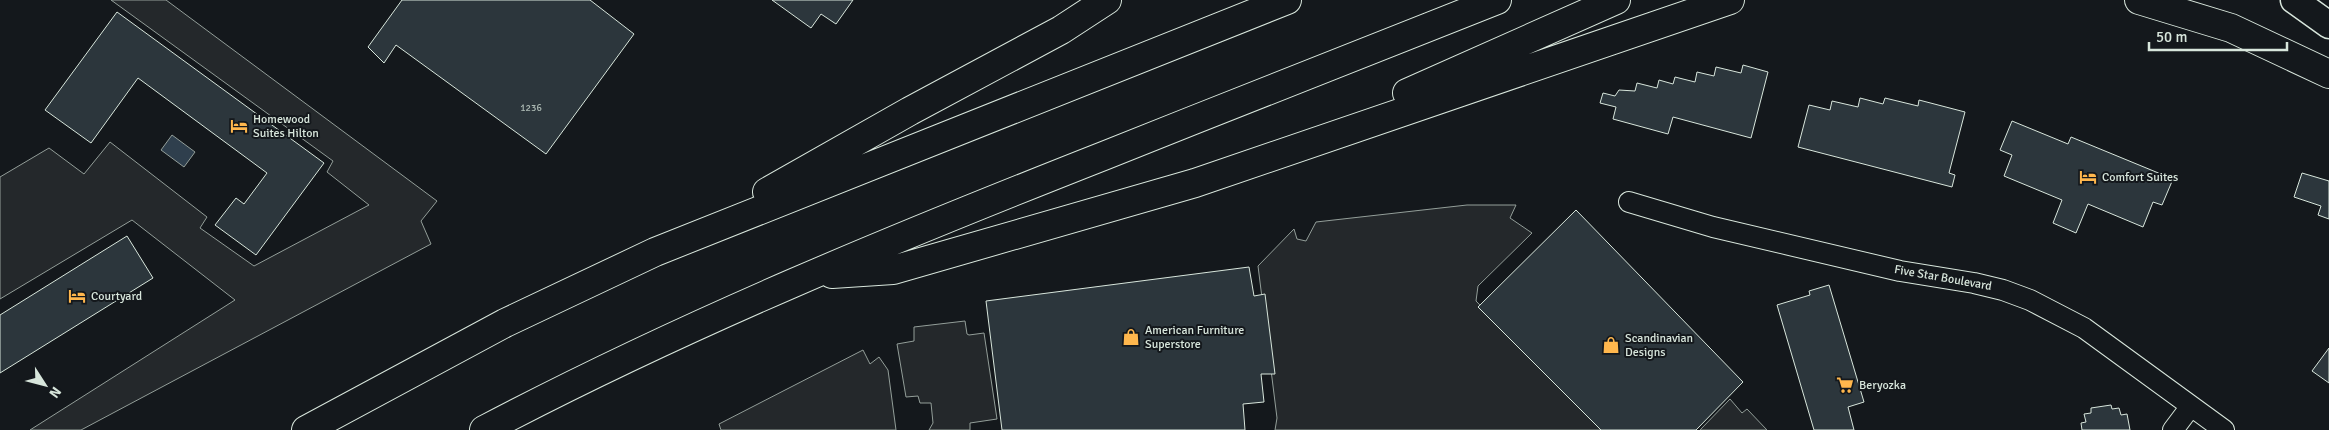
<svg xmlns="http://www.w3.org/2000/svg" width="2329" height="430" viewBox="0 0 2329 430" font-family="Signika,sans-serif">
<rect width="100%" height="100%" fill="#14181c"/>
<path fill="#24282b" stroke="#939e99" d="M111 0H166L437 201 421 221 431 244 81 430H30L235 300 132 220 0 299V177L49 148 84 174 110 142 207 217 200 228 254 266 369 205 327 172 333 161Z
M1467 205H1516L1510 218 1532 233 1478 286 1476 301 1601 430H1275L1277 418 1258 266 1294 229 1297 239 1306 241 1316 222Z
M965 321 967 334 969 335 984 333 997 419 970 423V430H929L933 423 931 403H920L918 396 906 397 897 344 914 341V327Z
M863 350 870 364 879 357 888 370 896 430H721L719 424Z
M1730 399 1742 413 1747 409 1767 430H1700Z"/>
<path fill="#2f3f4d" stroke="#939e99" d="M172 135 195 152 184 167 161 150Z"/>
<path fill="#2c363c" stroke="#d8e6dc" d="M402 0H590L634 34 546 154 396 45 384 63 368 47Z
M772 0H853L836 24 821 14 811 28Z
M117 12 324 163 256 255 215 225 236 198 244 204 267 173 138 78 91 143 45 110Z
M1743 65 1768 72 1751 138 1673 117 1668 134 1613 119 1616 107 1600 103 1603 93 1615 96 1619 90 1635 91 1637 83 1657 88 1659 80 1673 84 1675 77 1695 82 1697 72 1714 76 1716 67 1741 73Z
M1860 98 1883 104 1885 98 1918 106 1919 100 1965 112 1949 173 1955 175 1952 187 1798 147 1809 105 1830 110 1832 101 1858 107Z
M2012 121 2068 144 2071 137 2173 179 2162 205 2153 202 2143 227 2088 204 2076 233 2053 223 2062 200 2004 176 2012 155 2000 150Z
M2302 173 2329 181V219L2318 215 2321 206 2294 197Z
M1576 210 1743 382 1696 430H1601L1478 307Z
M127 236 153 278 0 373V315Z
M1249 267 1254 296 1265 294 1275 374H1261L1264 402 1243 404 1245 430H1002L986 301Z
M1829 285 1864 402 1848 407 1854 430H1814L1777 305 1810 295 1809 291Z
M2329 348V383L2312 371Z
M2111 405 2112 409 2119 408 2121 415 2127 414 2130 430H2082L2081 423 2086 422 2084 414 2091 413V408Z"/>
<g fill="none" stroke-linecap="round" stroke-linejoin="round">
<g stroke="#d8e6dc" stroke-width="22">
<path id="minor" d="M1629 202 1713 227 1900 271 1974 283 2003 290 2030 300 2084 328 2224 430
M2173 430 2191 406"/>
</g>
<g stroke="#d8e6dc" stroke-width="29">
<path id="major" d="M2294 0 2329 25"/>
</g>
<g stroke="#d8e6dc" stroke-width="30">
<path id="highway" d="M2139 0 2231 28 2329 74
M1407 93 1616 0
M767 192 910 111 1061 30 1107 0
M832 274 893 270 1195 183 1730 0
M306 430 505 323 655 252 1287 0
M484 430C685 324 895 238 1106 155 1236 103 1366 52 1497 0"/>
</g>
<use href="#minor" stroke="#14181c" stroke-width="20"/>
<use href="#major" stroke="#14181c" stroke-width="26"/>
<use href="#highway" stroke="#14181c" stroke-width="28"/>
</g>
<defs>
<g id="hotel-bare" transform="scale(1.35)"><path d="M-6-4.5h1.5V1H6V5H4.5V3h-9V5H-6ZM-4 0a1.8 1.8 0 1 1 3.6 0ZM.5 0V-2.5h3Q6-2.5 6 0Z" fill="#ffb74d" stroke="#14181c" stroke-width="2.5" paint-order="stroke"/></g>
<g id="shop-bare" transform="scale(1.35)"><path d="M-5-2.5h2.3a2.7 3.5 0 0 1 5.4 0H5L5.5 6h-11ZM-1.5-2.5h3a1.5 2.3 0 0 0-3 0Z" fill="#ffb74d" stroke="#14181c" stroke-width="2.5" paint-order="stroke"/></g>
<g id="supermarket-bare" transform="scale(1.35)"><path d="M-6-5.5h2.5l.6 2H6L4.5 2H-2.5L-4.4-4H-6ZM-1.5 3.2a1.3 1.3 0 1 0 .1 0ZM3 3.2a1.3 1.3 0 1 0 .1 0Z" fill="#ffb74d" stroke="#14181c" stroke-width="2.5" paint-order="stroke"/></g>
</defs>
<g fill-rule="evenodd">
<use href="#hotel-bare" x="239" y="126"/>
<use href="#hotel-bare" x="2088" y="177"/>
<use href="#hotel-bare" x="77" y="296"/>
<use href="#shop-bare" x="1131" y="337"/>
<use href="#shop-bare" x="1611" y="345"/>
<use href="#supermarket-bare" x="1845" y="385"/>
</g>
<g text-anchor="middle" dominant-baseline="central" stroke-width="4" stroke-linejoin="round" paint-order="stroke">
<g font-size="10" fill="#adbab4">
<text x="531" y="108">1236</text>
</g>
<g font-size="12" fill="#d8e6dc" stroke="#14181c" text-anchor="start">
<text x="253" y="119">Homewood<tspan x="253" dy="14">Suites Hilton</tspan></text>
<text x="2102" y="177">Comfort Suites</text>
<text x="91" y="296">Courtyard</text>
<text x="1145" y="330">American Furniture<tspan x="1145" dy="14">Superstore</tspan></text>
<text x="1625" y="338">Scandinavian<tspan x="1625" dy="14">Designs</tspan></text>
<text x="1859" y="385">Beryozka</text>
</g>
<g font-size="12" fill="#d8e6dc" stroke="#14181c">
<text transform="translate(1943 278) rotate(10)">Five Star Boulevard</text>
</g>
</g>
<g transform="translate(45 385) rotate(126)" stroke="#14181c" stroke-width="4" paint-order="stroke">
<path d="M0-4L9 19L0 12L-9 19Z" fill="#d8e6dc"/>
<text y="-8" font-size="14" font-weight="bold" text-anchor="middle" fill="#d8e6dc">N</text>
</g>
<path d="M2149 42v8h138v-8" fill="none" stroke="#d8e6dc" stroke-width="2.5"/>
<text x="2156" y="42" font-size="15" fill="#d8e6dc" stroke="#14181c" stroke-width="4" paint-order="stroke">50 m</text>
</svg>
